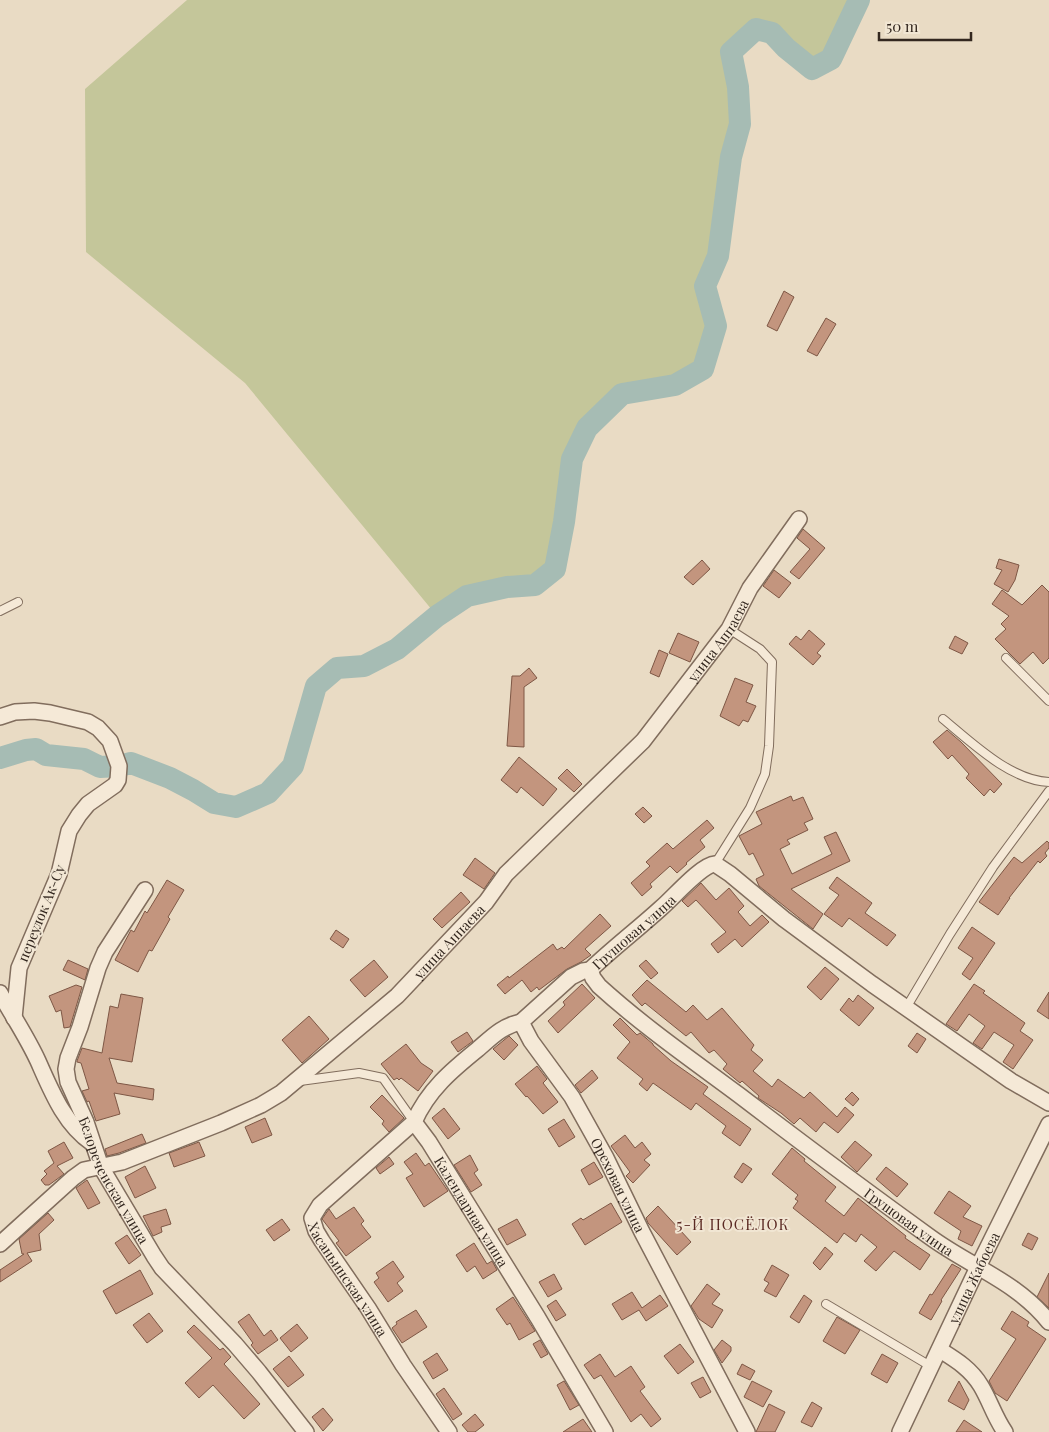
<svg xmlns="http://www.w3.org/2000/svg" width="1049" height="1432" viewBox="0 0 1049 1432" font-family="'Playfair Display',serif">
<rect width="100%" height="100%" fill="#e9dbc4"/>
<path fill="#c4c69a" d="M187 0H859L831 59 812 69 786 48 772 33 756 30 731 52 738 87 740 124 731 157 718 256 705 286 716 326 703 369 675 385 622 394 587 428 572 459 564 522 555 569 535 585 507 587 467 596 437 616 245 383 86 252 85 89Z"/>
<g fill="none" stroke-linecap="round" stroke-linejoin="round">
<path stroke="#a6bcb4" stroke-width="22" d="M0 758 26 750 36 749 46 755 84 759 100 767 119 766 131 763 170 778 193 790 214 803 236 807 268 793 293 766 316 686 337 668 364 666 397 649 437 616 467 596 507 587 535 585 555 569 564 522 572 459 587 428 622 394 675 385 703 369 716 326 705 286 718 256 731 157 740 124 738 87 731 52 756 29 772 33 786 48 812 69 831 59 859 0"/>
</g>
<path fill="#c3957e" stroke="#7e5745" d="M784 291 794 297 777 331 767 326Z
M826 318 836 324 817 356 807 351Z
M803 529 825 548 799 579 790 572 810 549 797 538Z
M999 559 1019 565 1015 580 1008 592 994 584 1002 570 996 568Z
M702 560 710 569 693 585 684 577Z
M774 570 791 583 779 598 763 586Z
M1042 585 1049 592V658L1043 664 1033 652 1020 664 995 639 1006 629 1001 624 1009 616 992 604 1002 590 1022 605Z
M809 630 825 644 817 653 821 656 813 665 789 644 796 636 801 640Z
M678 633 699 642 690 662 669 653Z
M955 636 968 643 962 654 949 648Z
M659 650 668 654 659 677 650 673Z
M529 668 537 678 524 687V747L507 746 512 676H520Z
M735 678 753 685 746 702 756 706 748 722 743 720 739 726 720 716Z
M947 730 961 742 1002 784 994 793 990 789 984 796 966 778 969 774 952 755 948 759 933 742Z
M519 757 557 789 543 806 521 787 517 793 501 780Z
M567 769 582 784 574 792 558 778Z
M791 796 793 801 803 797 813 819 804 823 808 830 787 840 790 844 780 849 792 874 832 854 824 837 836 832 850 861 791 889 823 914 813 929 759 886 756 879 764 875 753 853 749 855 739 836 762 824 756 812Z
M643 807 652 816 644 823 635 814Z
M707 820 714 828 700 840 705 847 686 863 687 864 677 873 670 866 650 884 652 887 642 896 631 883 650 866 646 862 667 843 673 849Z
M1047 841 1049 843V848L1045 853 1047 856 1040 863 1038 861 1009 898H1010L998 915 979 902 1014 857 1022 863Z
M475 858 495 873 484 889 463 875Z
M837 877 872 903 865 913 896 935 887 946 849 918 842 927 824 914 839 895 829 888Z
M167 880 184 890 168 917 170 919 152 951 149 950 138 972 115 960 131 930 134 932 145 911 147 913Z
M701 883 716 900 729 888 744 906 738 912 750 926 762 915 769 922 742 947 735 939 718 953 711 944 726 932 696 900 688 907 682 901Z
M461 892 470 902 442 928 433 919Z
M600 914 611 926 585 949 591 955 581 962 567 969 539 990 537 987 531 992 522 980 505 994 497 985 508 976 509 978 553 944 557 950 562 947 564 949Z
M972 927 995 943 970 980 962 974 973 958 958 948Z
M336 930 349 939 343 948 330 939Z
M68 960 88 969 85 980 63 970Z
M374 960 388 977 365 997 350 980Z
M646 960 658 973 651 979 639 966Z
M825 967 839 979 821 1000 807 987Z
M647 980 686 1012 693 1005 707 1020 722 1008 754 1045 751 1050 763 1060 753 1071 772 1087 778 1079 804 1098 810 1092 837 1117 845 1107 854 1115 838 1133 824 1122 816 1132 800 1118 794 1124 781 1113 758 1098 759 1096 742 1081 740 1083 723 1069 727 1064 714 1050 709 1053 691 1032 686 1036 645 1003 642 1006 632 995Z
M582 984 595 998 558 1033 548 1021 565 1005 563 1002Z
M974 984 985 991 983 993 1025 1023 1020 1031 1033 1040 1013 1069 1003 1062 1014 1045 994 1032 982 1049 973 1043 985 1026 969 1014 957 1031 946 1024Z
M76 985 82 987 70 1027 64 1028 61 1010 56 1012 49 996Z
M1049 992V1019L1037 1011Z
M121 994 143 998 132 1062 109 1058 117 1083 154 1089 153 1100 114 1093 120 1114 96 1121 89 1101 87 1102 82 1091 89 1089 81 1063 77 1062V1061L82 1048 102 1053 110 1006 118 1008Z
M858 995 874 1008 859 1026 840 1010 849 998 853 1002Z
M309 1016 329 1039 302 1063 282 1040Z
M620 1018 637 1035 640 1033 653 1044V1045L671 1061 708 1087 703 1094 751 1129 740 1146 722 1133 726 1126 696 1103 691 1110 653 1083 647 1091 639 1084 643 1079 617 1058 630 1042 613 1025Z
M467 1032 473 1041 458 1052 451 1042Z
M917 1033 926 1039 917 1053 908 1046Z
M509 1036 518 1045 504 1060 493 1049Z
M406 1044 421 1063 433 1071 418 1091 401 1078 399 1080 397 1078 394 1080 381 1064Z
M537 1066 547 1079 543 1083 558 1102 543 1114 527 1096 526 1097 515 1084Z
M592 1070 598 1078 581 1093 575 1085Z
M852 1092 859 1099 853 1106 845 1099Z
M382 1095 404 1118 389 1132 382 1124 384 1121 370 1107Z
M444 1108 460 1129 448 1139 432 1118Z
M265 1118 272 1135 252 1143 245 1127Z
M564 1119 575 1137 559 1147 548 1129Z
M142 1134 146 1143 119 1153 107 1156 105 1149Z
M625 1135 635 1148 642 1142 651 1154 644 1160 650 1165 633 1183 626 1176 630 1172 611 1146Z
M855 1141 872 1155 857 1172 841 1157Z
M64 1142 73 1158 57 1166 64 1174 49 1185H45L41 1180 47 1174 44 1171 54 1163 48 1151Z
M199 1142 205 1156 174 1167 169 1153Z
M792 1148 805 1159 804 1161 836 1187 825 1201 844 1216 858 1198 906 1236 905 1238 930 1255 920 1270 894 1251 876 1271 864 1261 877 1247 861 1234 856 1242 844 1233 837 1243 793 1208 798 1201 795 1199 798 1195 772 1174Z
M416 1153 425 1166 429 1163 448 1191 424 1207 406 1178 413 1174 404 1162Z
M470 1155 478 1170 474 1173 482 1185 471 1192 454 1165Z
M389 1157 394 1164 380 1174 376 1168Z
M594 1162 603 1177 589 1185 581 1170Z
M743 1163 752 1169 742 1183 734 1177Z
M145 1166 156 1188 135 1198 125 1177Z
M886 1167 908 1184 897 1197 876 1179Z
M87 1180 100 1203 88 1209 76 1188Z
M949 1191 971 1206 963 1217 982 1226 972 1246 958 1239 961 1231 934 1213Z
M611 1203 622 1222 585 1245 572 1224 581 1218 583 1220Z
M658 1206 691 1242 677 1255 648 1223 646 1218Z
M354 1207 364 1221 361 1224 371 1237 346 1256 336 1243 339 1241 322 1219 329 1209 336 1219Z
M166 1209 171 1224 161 1227 162 1232 153 1236 143 1216Z
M48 1213 54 1220 39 1234 41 1250 27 1253 32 1261 0 1282V1270L24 1254H22L19 1239Z
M282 1219 290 1230 274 1241 266 1230Z
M517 1219 526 1235 507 1245 498 1229Z
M1028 1233 1038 1238 1032 1250 1022 1245Z
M127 1235 141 1255 129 1264 115 1243Z
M474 1243 487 1264 492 1261 497 1270 483 1279 475 1266 467 1272 456 1255Z
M825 1247 833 1254 820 1270 813 1263Z
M393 1261 404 1277 397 1283 403 1291 388 1302 374 1282 379 1278 376 1273Z
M952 1264 961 1269 941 1300 942 1301 931 1320 919 1313 930 1294 932 1295Z
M772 1265 789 1275 776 1297 764 1291 769 1283 764 1280Z
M140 1270 153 1294 116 1314 103 1291Z
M1049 1273V1308L1037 1297Z
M554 1274 562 1289 548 1297 539 1282Z
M707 1284 720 1294 712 1304 723 1310 712 1328 699 1319 691 1306Z
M632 1292 642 1308 660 1295 668 1306 646 1321 639 1310 622 1320 612 1304Z
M804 1295 812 1301 799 1323 790 1317Z
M513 1297 535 1331 519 1340 510 1323 507 1325 496 1309Z
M556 1300 566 1315 556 1321 547 1306Z
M416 1310 427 1327 402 1343 392 1328 397 1324 396 1322Z
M1012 1311 1029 1322 1027 1326 1046 1339 1007 1401 995 1393 989 1381 1016 1339 1001 1329Z
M149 1313 163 1331 147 1343 133 1325Z
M249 1314 264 1336 271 1330 278 1340 258 1354 251 1345 253 1343 238 1322Z
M837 1317 860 1330 845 1354 823 1341Z
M297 1324 308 1338 291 1352 280 1338Z
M194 1325 220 1350 223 1348 231 1357 224 1364 260 1404 244 1419 213 1385 199 1398 185 1383 212 1358 187 1332Z
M540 1340 548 1354 541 1358 533 1344Z
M722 1340 731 1347V1351L722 1363 714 1350Z
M680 1344 694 1362 678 1374 664 1356Z
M437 1353 448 1370 433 1379 423 1362Z
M600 1354 615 1377 631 1366 645 1387 640 1391 661 1419 651 1427 641 1414 631 1422 601 1375 594 1379 584 1365Z
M882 1354 898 1363 887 1383 871 1374Z
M289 1356 304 1375 288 1387 273 1369Z
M742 1364 755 1371 750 1380 737 1374Z
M703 1377 711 1392 700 1398 691 1383Z
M564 1381 579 1405 570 1410 557 1385Z
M752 1381 772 1391 763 1407 744 1397Z
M959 1381 969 1400 964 1410 948 1401Z
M444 1388 462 1414 453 1420 436 1394Z
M812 1402 822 1408 812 1427 801 1422Z
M769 1404 785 1412 775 1432H756Z
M323 1408 333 1420 323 1431 312 1417Z
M475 1414 484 1425 475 1432H468L462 1425Z
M583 1419 592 1432H563Z
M964 1420 982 1432H956Z"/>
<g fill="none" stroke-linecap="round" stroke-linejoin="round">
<g stroke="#816d5d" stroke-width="10">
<path id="service" d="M0 611 18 602
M1006 658 1049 701
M943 719C971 742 1011 781 1049 782
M715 864 750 808 765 774 769 746 772 662 760 649 729 629
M906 1008 950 934 993 867 1049 791
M300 1081 359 1073 383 1078 414 1122
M826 1304 932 1367"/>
</g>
<g stroke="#816d5d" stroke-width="18">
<g id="minor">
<path d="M0 717 15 712 34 711 50 713 88 722 98 728 110 741 119 766 118 780 115 785 88 804 79 815 69 831 59 874 19 968 14 1018"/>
<path id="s1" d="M145 890 105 952 98 968 80 1027 68 1058 66 1069 68 1082 86 1122 101 1167 154 1256 162 1268 235 1344 259 1372 306 1432"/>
<path id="s2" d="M590 970 593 978 599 986C643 1026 692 1060 739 1095 802 1143 866 1191 930 1237 971 1267 1016 1281 1049 1322"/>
<path id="s3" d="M590 970C613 948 638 929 661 908 673 898 701 865 715 864L730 874 784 919 872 984 1011 1081 1049 1103"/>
<path id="s4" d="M590 970 583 971 571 977 521 1022 531 1041 572 1097 606 1158 642 1232 747 1432"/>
<path d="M0 993C12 1015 27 1037 38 1061 51 1090 64 1124 92 1143"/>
<path id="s5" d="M521 1022C502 1026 492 1037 478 1049 452 1070 428 1090 414 1122L429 1142 538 1318 605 1432"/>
<path id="s6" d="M414 1122 320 1205 312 1218 316 1231 322 1241 368 1308 403 1365 449 1432"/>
<path id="s7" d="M0 1244 73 1178 84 1170 122 1162 221 1123 261 1105 281 1093 397 996 486 902 506 874 643 741 729 629 750 588 799 519"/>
<path d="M940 1350C956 1360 971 1369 981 1386 990 1401 995 1418 1005 1432"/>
<path id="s8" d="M900 1432 978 1267 1049 1124"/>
</g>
</g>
<use href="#service" stroke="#f5e9d7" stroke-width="8"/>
<use href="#minor" stroke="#f5e9d7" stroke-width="15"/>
</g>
<g text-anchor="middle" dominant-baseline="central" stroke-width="4" stroke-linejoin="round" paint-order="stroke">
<g font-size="14" fill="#33271f" stroke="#f1e6d3">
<text stroke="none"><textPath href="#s7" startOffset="956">улица Аппаева</textPath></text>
<text transform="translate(41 913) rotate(-68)">переулок Ак-Су</text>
<text stroke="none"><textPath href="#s3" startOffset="58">Грушовая улица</textPath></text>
<text stroke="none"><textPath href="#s7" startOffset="551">улица Аппаева</textPath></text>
<text stroke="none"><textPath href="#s1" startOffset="319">Белореченская улица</textPath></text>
<text stroke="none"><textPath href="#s4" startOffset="278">Ореховая улица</textPath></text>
<text stroke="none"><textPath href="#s5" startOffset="256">Календарная улица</textPath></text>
<text stroke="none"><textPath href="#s2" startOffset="408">Грушовая улица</textPath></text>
<text stroke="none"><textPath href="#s8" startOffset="171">улица Жабоева</textPath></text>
<text stroke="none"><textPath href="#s6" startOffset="212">Хасаньинская улица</textPath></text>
</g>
<g font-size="15" letter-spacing="1" fill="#5b2a23" stroke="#f1e6d3">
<text x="733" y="1224">5-Й ПОСЁЛОК</text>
</g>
</g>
<path d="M879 32v8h92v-8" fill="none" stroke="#33271f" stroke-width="2.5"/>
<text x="886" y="32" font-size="15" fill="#33271f" stroke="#f1e6d3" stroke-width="4" paint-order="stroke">50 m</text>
</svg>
